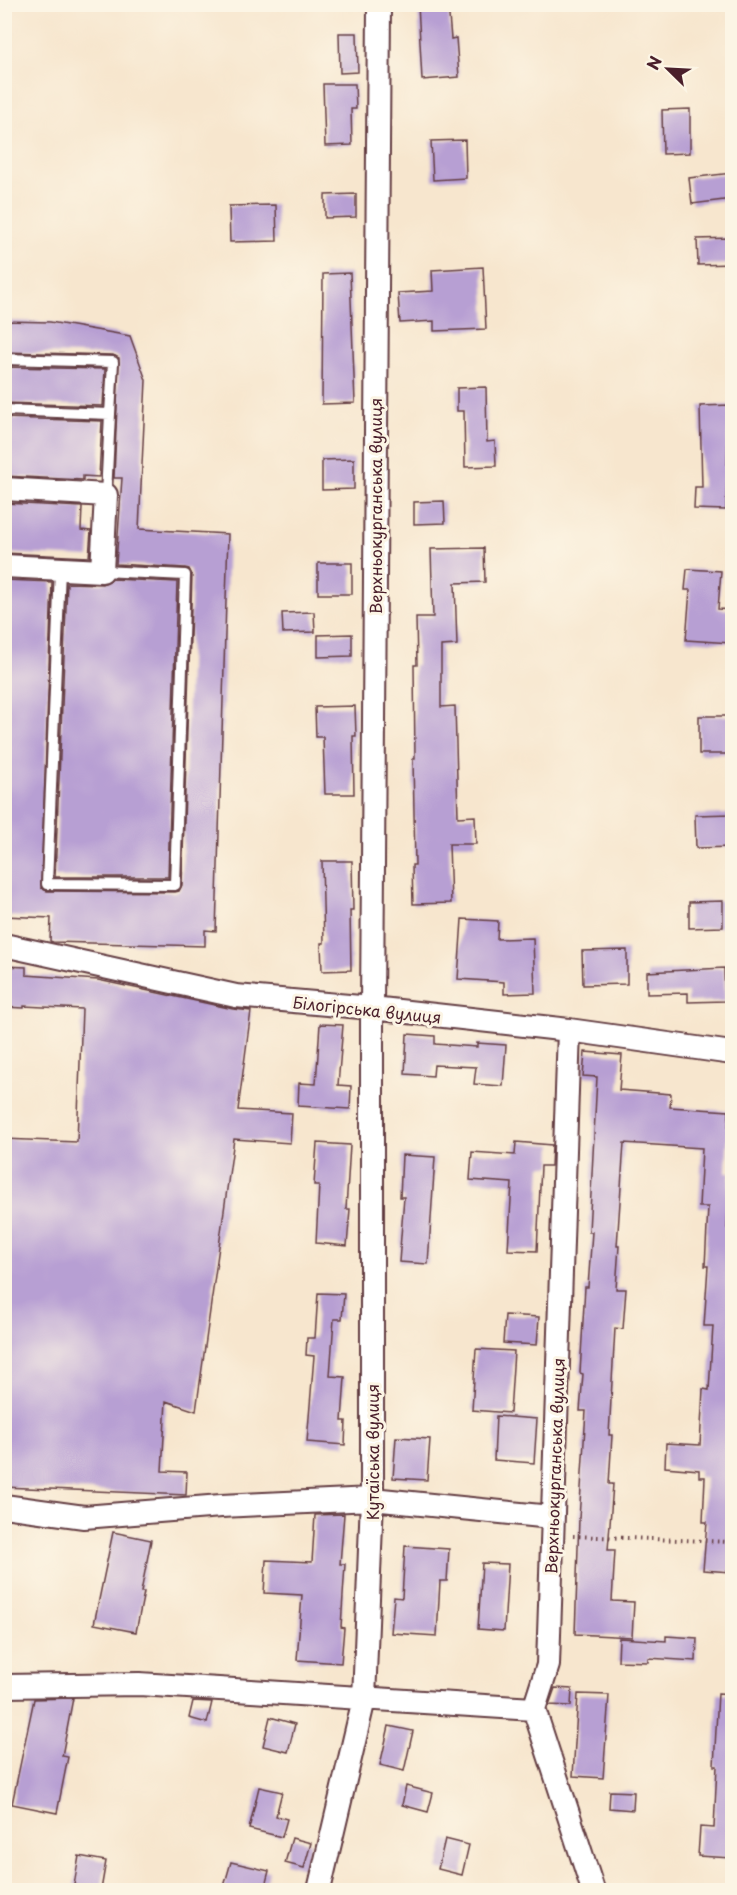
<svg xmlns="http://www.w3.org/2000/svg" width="737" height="1895" viewBox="0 0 737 1895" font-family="'Playpen Sans',sans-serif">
<rect width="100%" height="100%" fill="#fcf5e5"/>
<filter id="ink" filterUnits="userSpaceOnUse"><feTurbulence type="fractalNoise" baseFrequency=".0167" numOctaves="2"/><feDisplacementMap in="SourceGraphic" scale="12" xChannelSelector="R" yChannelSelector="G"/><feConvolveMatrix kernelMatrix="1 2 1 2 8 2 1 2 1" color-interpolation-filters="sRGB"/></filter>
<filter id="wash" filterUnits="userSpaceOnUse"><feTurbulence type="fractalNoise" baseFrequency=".008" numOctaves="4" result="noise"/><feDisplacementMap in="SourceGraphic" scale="24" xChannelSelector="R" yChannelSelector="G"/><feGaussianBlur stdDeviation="1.35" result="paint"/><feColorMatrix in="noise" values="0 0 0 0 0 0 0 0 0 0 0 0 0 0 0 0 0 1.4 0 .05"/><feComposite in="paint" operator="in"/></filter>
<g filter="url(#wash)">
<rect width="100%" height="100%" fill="#f7e6ce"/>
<g id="blocks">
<path fill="#b79fd3" d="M418 4H448L451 39 456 38 459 77 422 80Z
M339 33H357L358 72 340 73Z
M323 84H355L356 109H351L352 145 325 146Z
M690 109V153L663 154 662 110Z
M465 140 466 178 433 180 431 141Z
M732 173V199L692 204 689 178Z
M356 194V217L325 218V195Z
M276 205 277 241 230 242 229 206Z
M732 238V264L698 265 697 239Z
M483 267 486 329 434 331V321L400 323 398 293 433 291 432 270Z
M350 273 355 403 322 404 323 274Z
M4 321 50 322 130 336 146 380 139 529 228 534 216 931 205 930V946L53 942 50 941 51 918 4 916V818L9 711 4 710V580L52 582 41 888 47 891 175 892 179 891 182 885 192 575 189 569 185 568 116 564 122 478H114L119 358 113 355 4 352Z
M4 367 105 369 103 406 4 403Z
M486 387 487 442 495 441 496 466 465 467 464 411H457V388Z
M732 405V432H728L726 510 694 509 695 487H702L700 406Z
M4 418 102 421 99 477 83 476V480L4 476Z
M354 459V489L322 490V460Z
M444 501 445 523 414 524V502Z
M4 503 82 507 81 530 91 531 89 557 4 553Z
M484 548 485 582 455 583 457 645 441 646V707L455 706 458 817 475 816 476 844H449L451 903 413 904 412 865H415L413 759H415L414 665H417L416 617H433L431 549Z
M318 563H352V594H318Z
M687 569 721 571 718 609 732 610 731 643 686 640 690 590H685Z
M113 579 177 582 168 877H55L67 583 102 584Z
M314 612 315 632 283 633 282 613Z
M352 634V656L318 657V635Z
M355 706 356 736H353L354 794H325L323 737H316L315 707Z
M699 716H732V754H699Z
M732 814V847L696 848 695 815Z
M322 861H352L353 910H350L351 970 322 971 321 943H324Z
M723 901V927L689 928V902Z
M462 919 498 921 497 939 533 938 535 993 504 994V982L458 979Z
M627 950V984L583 985 582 951Z
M4 966 26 967V975L98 980 233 1009 251 1011 238 1110 292 1113 290 1143 234 1139 196 1411 166 1401 162 1471 187 1472 186 1495 4 1487V1139L77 1142 82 1009 24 1006V1008L4 1007Z
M724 968 725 1001 688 1002V993L647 994V972Z
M320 1024 343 1025 338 1085 351 1086 350 1109 298 1106 299 1083 316 1084Z
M407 1034 435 1036V1044L477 1047V1043L506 1045 503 1086 474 1084 476 1067 434 1065 433 1076 405 1074Z
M585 1052 622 1055 619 1090 671 1094 670 1107 729 1111 726 1172H730L727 1228H730L727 1289H732L730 1353H732L731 1442H732V1544L731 1572 703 1570 707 1522H703L705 1477H699V1470L665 1467 666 1443 700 1445 703 1389 709 1390 713 1326H704L708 1266H705L708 1207H699L702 1148 624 1143 617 1246H619L616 1289H626L623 1329 615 1328 609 1435H612L609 1484H613L608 1550H615L612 1601 634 1602 632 1637 575 1634 579 1519 586 1411H580L583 1374 580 1373 585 1287H588L592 1232H589L597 1077 583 1076Z
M516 1142 552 1145 551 1166H541L537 1251 508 1250 512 1183 470 1180 472 1152 515 1155Z
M317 1143 350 1145 346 1209H350L347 1246 316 1243 319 1185H314Z
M402 1155 435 1157 428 1264 399 1262 404 1197H400Z
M318 1293 344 1294 342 1319H334L330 1376 345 1377 342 1421H346L345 1445 307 1442 314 1356 306 1355 307 1338H315Z
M505 1315 539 1317 537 1345 503 1343Z
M476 1349 514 1351 510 1413 472 1410Z
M496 1416 537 1419 534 1463 494 1460Z
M396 1437 430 1439 427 1480 393 1478Z
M344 1514 340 1564H345L341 1627 344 1628 341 1663 297 1660 302 1595 264 1593 266 1560 312 1562 315 1515Z
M113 1532 151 1540 141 1592H144L136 1632 94 1624Z
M405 1546 449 1549 447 1581H440L437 1636 391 1633 394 1597 402 1598Z
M482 1563 508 1564 504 1631 478 1629Z
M666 1636 697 1638 696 1661 648 1658V1662L618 1661 619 1638 666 1641Z
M555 1688 572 1689 571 1706 549 1705Z
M718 1693 732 1694V1858L698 1856 700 1827 714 1828 717 1766H714Z
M578 1694 609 1695 603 1778 573 1776Z
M73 1698 62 1756 68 1757 57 1813 12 1804 34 1699Z
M193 1701 212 1702 207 1723 189 1718Z
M270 1717 295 1724 288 1752 263 1746Z
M389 1726 413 1731 404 1771 380 1765Z
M406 1786 433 1793 428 1812 402 1805Z
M259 1787 282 1792 276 1816 287 1819 282 1837 249 1829Z
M610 1791 634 1792 633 1810 609 1808Z
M292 1838 311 1843 304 1868 285 1863Z
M445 1839 469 1845 462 1875 438 1869Z
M79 1856 106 1861 101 1890 74 1885Z
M231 1862 269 1871 264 1890H223Z"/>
</g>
</g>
<g filter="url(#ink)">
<use href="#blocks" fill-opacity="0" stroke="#643d43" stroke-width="1.5"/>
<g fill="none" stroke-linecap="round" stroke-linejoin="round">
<g stroke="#643d43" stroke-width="14">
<path id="service" d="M4 359 113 362 110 414
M4 410 110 414 106 495
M60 569 47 884 175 885 185 575 102 571"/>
</g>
<g stroke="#643d43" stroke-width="26">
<path id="minor" d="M4 489 106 495 102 571 4 566
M4 945 236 996 372 1008 569 1030 732 1053
M569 1030 548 1665 534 1709 593 1890
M4 1506 84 1517 221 1506 372 1499 551 1517
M4 1686 139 1684 534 1709
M319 1890 364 1699 372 1499V1008L379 4"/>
</g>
<path stroke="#643d43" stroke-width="4" stroke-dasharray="1.5 4.5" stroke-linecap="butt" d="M573 1536 732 1542"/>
<use href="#service" stroke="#fff" stroke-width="10"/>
<use href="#minor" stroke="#fff" stroke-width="22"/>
</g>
</g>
<g text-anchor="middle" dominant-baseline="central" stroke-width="6" stroke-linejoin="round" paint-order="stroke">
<g font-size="16" fill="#4a1f2b" stroke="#fcf5e5">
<text transform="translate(375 506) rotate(-90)">Верхньокурганська вулиця</text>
<text transform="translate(367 1009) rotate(6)">Білогірська вулиця</text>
<text transform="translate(372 1452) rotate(-90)">Кутаїська вулиця</text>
<text transform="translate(554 1466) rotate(-88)">Верхньокурганська вулиця</text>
</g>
</g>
<rect width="737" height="1895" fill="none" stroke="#fcf5e5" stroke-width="24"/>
<g transform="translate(668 69) rotate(294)" stroke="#fcf5e5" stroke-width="4.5" paint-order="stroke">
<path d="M0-4.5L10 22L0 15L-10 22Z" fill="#4a1f2b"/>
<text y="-9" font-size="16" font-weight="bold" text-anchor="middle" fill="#4a1f2b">N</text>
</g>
</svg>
